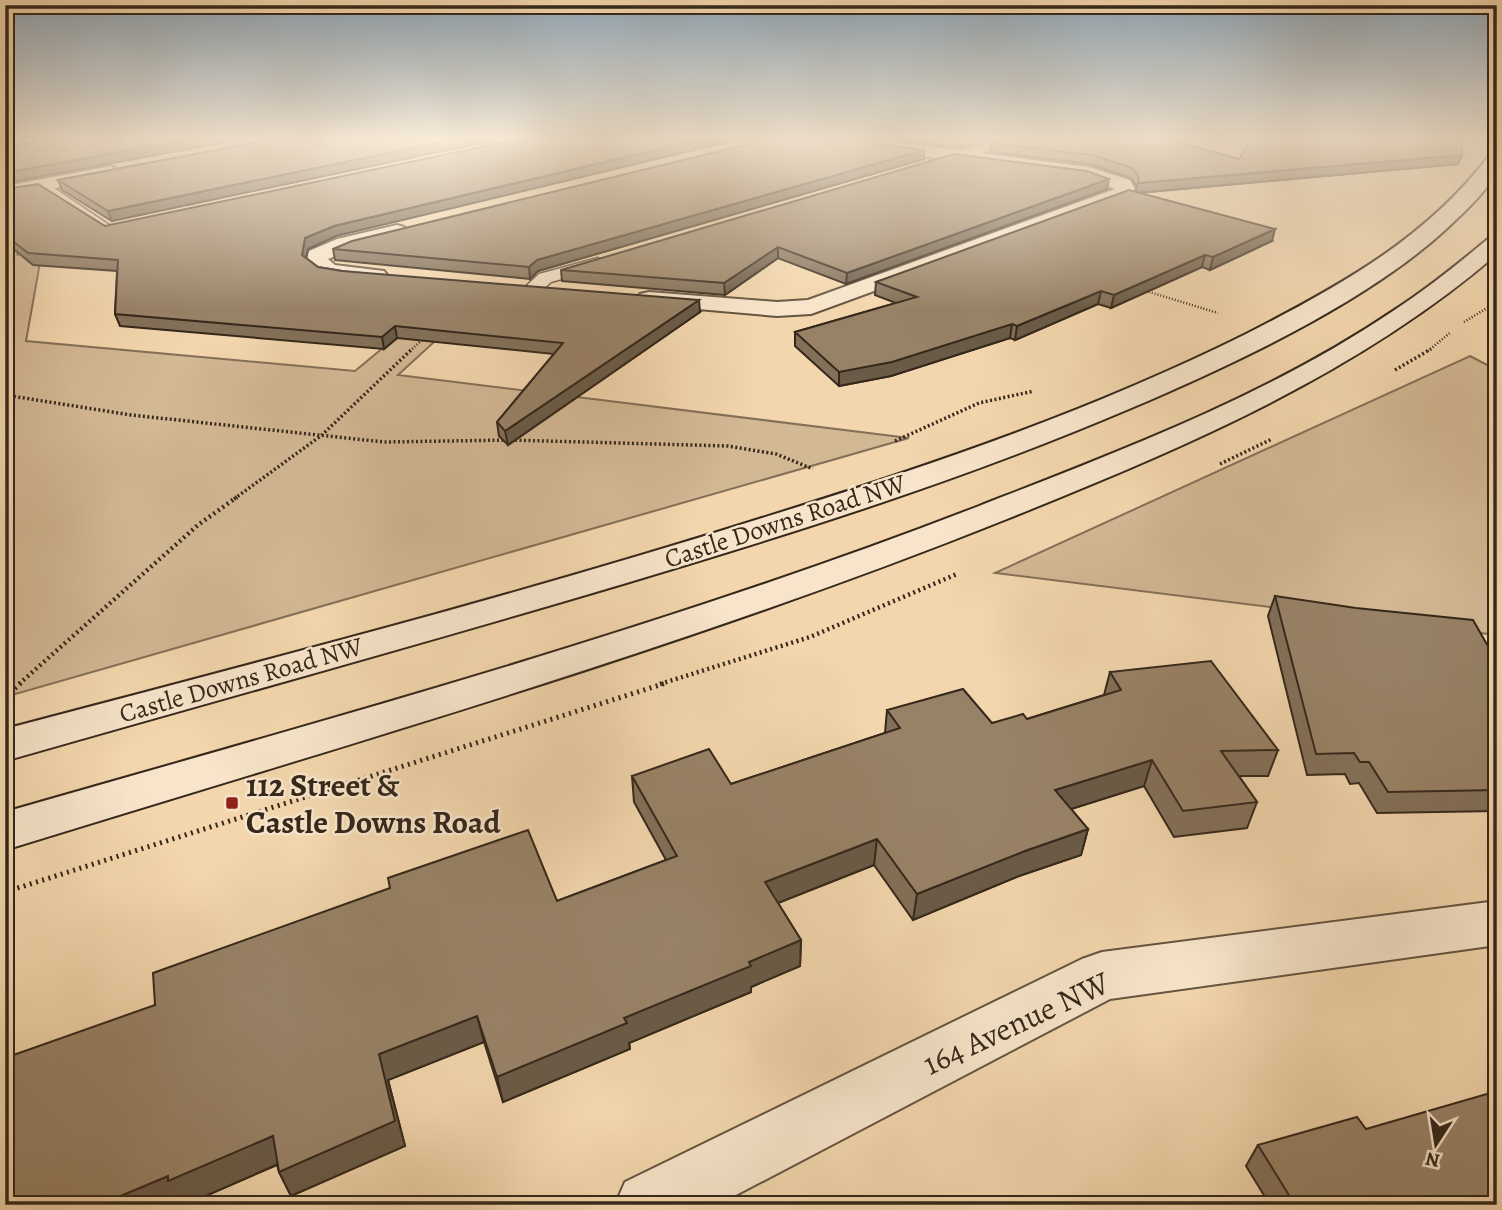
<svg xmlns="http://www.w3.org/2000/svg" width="1502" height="1210" viewBox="0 0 1502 1210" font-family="Alegreya,serif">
<rect width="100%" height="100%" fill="#f3d6ad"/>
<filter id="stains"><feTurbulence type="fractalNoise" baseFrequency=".00286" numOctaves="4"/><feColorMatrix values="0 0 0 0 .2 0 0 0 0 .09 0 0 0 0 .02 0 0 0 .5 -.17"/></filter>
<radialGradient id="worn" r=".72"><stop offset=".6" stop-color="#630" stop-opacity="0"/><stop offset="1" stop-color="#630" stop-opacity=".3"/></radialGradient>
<path fill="#d3b894" stroke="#847058" stroke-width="2" d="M145 226 41 257 26 341 355 371 448 294 483 297 398 375 909 438 5 697V253Z
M1470 356 1497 370V635L995 573Z"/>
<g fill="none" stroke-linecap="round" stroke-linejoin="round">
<g stroke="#645440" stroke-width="3">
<path id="lane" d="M22 139H51L45 143 5 150V142Z
M1003 139H1023L940 167H930L928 164 930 161Z
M40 181 45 182 115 229 107 234 101 232 35 188 33 185Z
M598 258 607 263 604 267 551 282 538 294 531 296 522 290 539 274Z"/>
</g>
<g stroke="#645440" stroke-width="4">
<path id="street" d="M821 139H869L1089 167 1130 180 1135 189 1129 198 811 314 777 316 640 304 637 299 640 294 649 292 777 302 808 300 1115 189 1086 178 829 144Z
M111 166 120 172 118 176 5 198V186Z
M397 225 404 227 408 231 404 235 353 249 328 259 335 265 384 271 388 276 384 281C366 286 317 281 306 264L309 251 337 239Z
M1497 901V945L1110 999 717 1205H615L625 1182 1082 959 1102 952Z"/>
</g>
<g stroke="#35281b" stroke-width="4">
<path id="secondary" d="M1497 152C1497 157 1498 163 1497 168 1492 188 1459 217 1444 231 1364 304 1230 366 1129 409 965 479 794 533 623 584 418 645 211 702 5 761V729C258 662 512 597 762 518 927 467 1091 411 1246 334 1338 287 1428 238 1491 153Z
M1497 237V254C1354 377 1180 449 1007 519 680 650 341 746 5 850V812C332 718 662 629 979 506 1120 451 1267 396 1393 311 1427 289 1458 264 1489 238Z"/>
</g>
<path stroke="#35281b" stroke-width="2.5" stroke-dasharray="1 2" stroke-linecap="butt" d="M5 257 26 253
M1146 291 1218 313
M1464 322 1497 302
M410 351 423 339
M1428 351 1451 332"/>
<path stroke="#35281b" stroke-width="3.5" stroke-dasharray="2 2.5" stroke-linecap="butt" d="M1395 370 1431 349
M5 395 131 415 384 442 510 440 728 446 776 454 813 469
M895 441 979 403 1034 391
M1220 464 1272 439
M234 499 322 435 412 349"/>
<path stroke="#35281b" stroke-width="4.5" stroke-dasharray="2 3.5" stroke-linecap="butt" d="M19 684 198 525 237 497
M660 684 810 637 957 574"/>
<path stroke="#35281b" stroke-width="5" stroke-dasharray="2 4.5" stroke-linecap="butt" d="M5 697 21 683
M5 892 666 683"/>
<use href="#lane" fill="#f7e4ca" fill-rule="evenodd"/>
<use href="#street" fill="#f7e4ca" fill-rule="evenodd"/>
<use href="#secondary" fill="#f7e4ca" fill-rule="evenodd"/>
</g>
<path fill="#837059" stroke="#35281b" stroke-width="2" d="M275 139 112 221 62 190 58 180Z
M891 139H992L961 148Z
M991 143 1239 159 1458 164 1138 193 1272 241 1210 270 1202 267 1111 308 1098 304 1015 340 1010 338 891 376 839 386 795 346V332L896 303 875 295 876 282 1136 192 1137 187 1131 178 1090 164 990 152Z
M924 159 538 271 530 279 335 260 333 249Z
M5 189 105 226 336 236 308 249 306 258 318 267 342 271 700 312 508 445 499 436 497 422 554 354 397 338 384 349 120 326 115 314 117 271 33 265 5 242Z
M1107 189 846 284 778 258 725 295 562 281 561 270Z
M1275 596 1497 662V811L1377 813 1359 783 1350 784 1345 774 1307 775 1268 616Z
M1110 672 1278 750 1268 776H1239L1257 802 1247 828 1174 837 1144 786 1071 809 1088 829 1081 855 1019 876 913 920 874 865 778 903 801 940 800 966 751 987V992L629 1043 630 1049 503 1102 484 1042 388 1080 405 1146 291 1196 279 1172 277 1165 185 1205H184L182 1202 175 1205H5L557 901 666 860 634 802 632 776 731 784 885 733 887 710 992 723 1027 719 1104 695Z
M1366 1129 1497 1205H1270L1246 1166 1258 1145Z"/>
<path fill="#6a5b48" stroke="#35281b" stroke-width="2" d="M191 139H242L5 183V173Z
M456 139H500L112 221 108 211Z
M702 139H740L336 236 308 249 304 266 302 255 305 238 334 226Z
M962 139H992L961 148Z
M924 150V159L538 271 530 279 529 267 537 260Z
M1462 155 1458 164 1135 193 1138 183Z
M1109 179 1107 189 846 284 847 273Z
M1275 229 1272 241 1210 270 1213 257Z
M778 247V258L725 295 724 283Z
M1205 255 1202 267 1111 308 1114 295Z
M1101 291 1098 304 1015 340 1017 326Z
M699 300 700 312 508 445 505 431Z
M1012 324 1010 338 891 376 839 386V372Z
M395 326 397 338 384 349 382 337Z
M1152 760 1144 786 1049 816 1055 790Z
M1088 829 1081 855 1019 876 913 920 917 894 1025 851Z
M877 839 874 865 765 908V882Z
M801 940 800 966 751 987V992L629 1043 630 1049 503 1102 497 1077 624 1018 749 962Z
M477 1016 484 1042 388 1080 405 1146 291 1196 279 1172 379 1054Z
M273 1136 285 1161 185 1205H184L182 1202 175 1205H99L168 1176Z"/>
<path fill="#988267" stroke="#35281b" stroke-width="2" d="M51 139H191L5 173V147Z
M275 139H456L108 211 58 180Z
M519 139H702L334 226 305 238 302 255 318 267 342 271 699 300 505 431 497 422 563 343 395 326 382 337 115 314 118 260 28 253 5 235V189L38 184 105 226Z
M769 139H841L924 150 537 260 529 267 333 249 352 241Z
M1003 139H1169L1239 159 1251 139H1462V155L1138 183 1139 178 1133 168 1091 155 991 143Z
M954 154 1087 171 1109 179 847 273 778 247 724 283 561 270Z
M1129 190 1275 229 1213 257 1205 255 1114 295 1101 291 1017 326 1012 324 892 362 839 372 795 332 917 297 876 282Z
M1275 596 1356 608 1473 620 1497 662V790L1388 792 1369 762H1360L1354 753 1316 754Z
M1211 661 1278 750 1221 751 1257 802 1183 811 1152 760 1055 790 1088 829 1025 851 917 894 877 839 765 882 801 940 749 962 751 966 624 1018 627 1023 497 1077 477 1016 379 1054 395 1121 279 1172 273 1136 168 1181V1176L99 1205H5V1058L155 1005 153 973 390 888 388 878 528 830 557 901 677 856 632 776 709 749 731 784 900 728 887 710 963 689 992 723 1023 714 1027 719 1121 690 1110 672Z
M1497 1091V1205H1295L1258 1145 1357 1117 1366 1129Z"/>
<linearGradient id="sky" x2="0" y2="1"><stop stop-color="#92aabc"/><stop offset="0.45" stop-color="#faedda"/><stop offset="1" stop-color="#faedda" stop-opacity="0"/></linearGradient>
<rect width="1502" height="309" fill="url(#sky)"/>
<rect fill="#8f2418" stroke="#f7e4ca" stroke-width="2.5" x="225" y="796" width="14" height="14" rx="3.5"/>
<g text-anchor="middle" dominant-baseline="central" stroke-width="5" stroke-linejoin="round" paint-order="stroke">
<g font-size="26" fill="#35281b" stroke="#f7e4ca">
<text transform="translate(785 521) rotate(-18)">Castle Downs Road NW</text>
<text transform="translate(241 680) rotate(-16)">Castle Downs Road NW</text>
</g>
<g font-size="32" font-weight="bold" fill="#35281b" stroke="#f7e4ca" text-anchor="start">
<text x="246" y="785">112 Street &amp;<tspan x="246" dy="37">Castle Downs Road</tspan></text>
</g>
<g font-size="32" fill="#35281b" stroke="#f7e4ca">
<text transform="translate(1016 1023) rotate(-25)">164 Avenue NW</text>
</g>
</g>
<rect width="1502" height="1210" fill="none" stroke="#f3d6ad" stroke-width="28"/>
<rect x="7" y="7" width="1488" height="1196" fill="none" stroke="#35281b" stroke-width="3.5"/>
<rect x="14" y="14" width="1474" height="1182" fill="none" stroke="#35281b" stroke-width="2"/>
<g transform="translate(1436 1144) rotate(192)" stroke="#f7e4ca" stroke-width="5" paint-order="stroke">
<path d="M0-5L12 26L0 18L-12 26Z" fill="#35281b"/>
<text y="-10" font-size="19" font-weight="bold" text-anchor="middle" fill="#35281b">N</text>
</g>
<rect width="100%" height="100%" filter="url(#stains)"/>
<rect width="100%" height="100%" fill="url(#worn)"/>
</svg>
